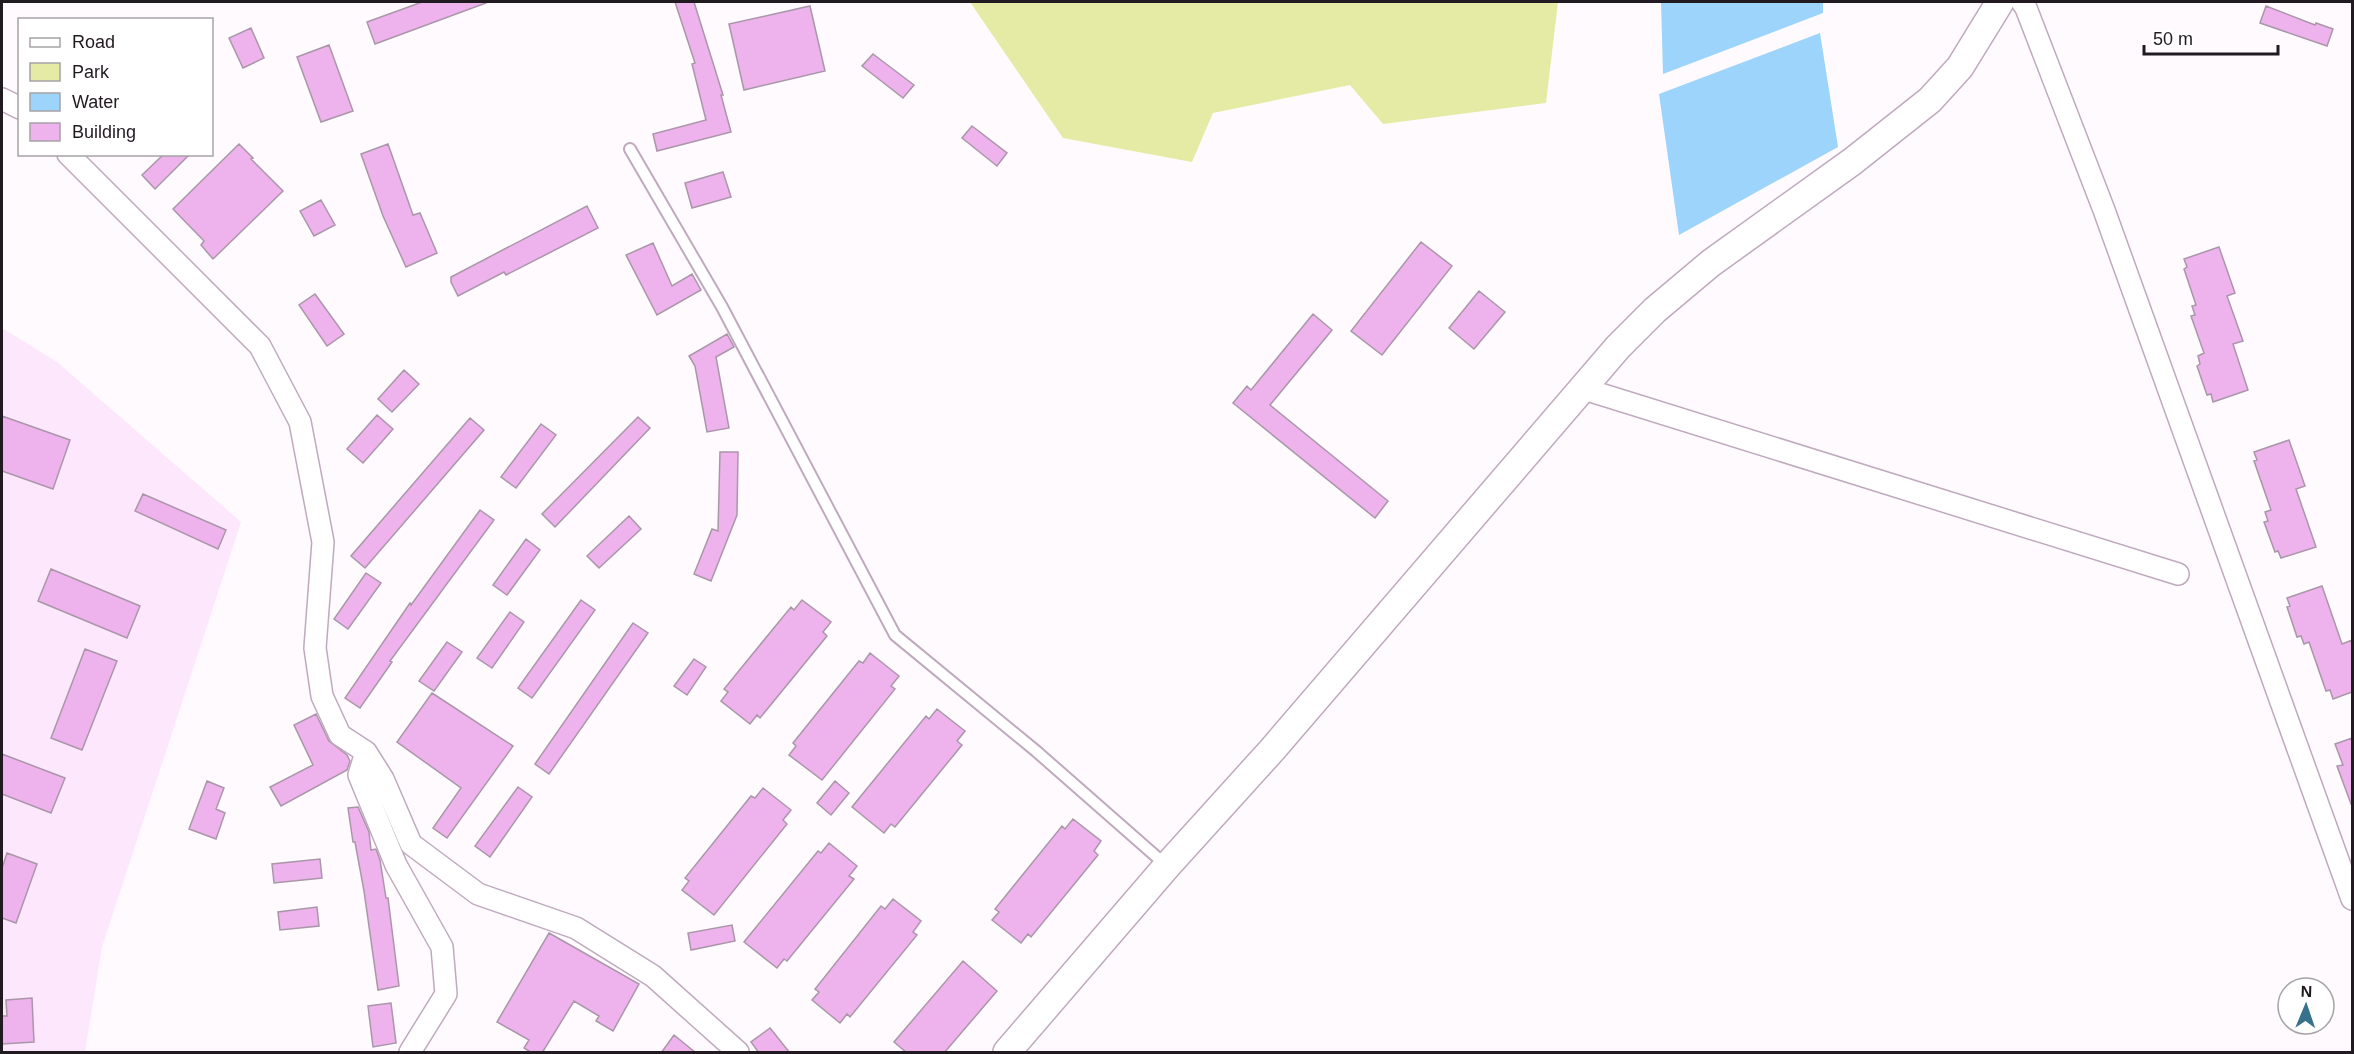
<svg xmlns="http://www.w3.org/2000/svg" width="2354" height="1054" viewBox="0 0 2354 1054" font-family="Arial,sans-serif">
<rect width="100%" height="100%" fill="#fefafe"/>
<path fill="#fde7fc" d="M2 328 57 362 241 522 102 947 85 1052H2Z"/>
<path fill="#e5eba4" d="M970 2H1558L1546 103 1383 124 1350 85 1213 113 1192 162 1063 138Z"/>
<path fill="#9cd4fc" d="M1661 2H1823V13L1663 74Z
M1820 33 1838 147 1679 235 1659 94Z"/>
<path fill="#eeb3ec" stroke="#aa96a9" stroke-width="1.5" d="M422 2H486V3L375 44 367 22Z
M675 2H694L723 95H721L731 132 657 151 653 134 706 120 692 64 695 63Z
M810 6 825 71 744 90 729 24Z
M2266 6 2315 25 2316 23 2333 29 2327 46 2260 23Z
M251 28 264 58 243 68 229 38Z
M329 45 353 111 321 122 297 57Z
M873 54 914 85 903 98 862 66Z
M972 126 1007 153 997 166 962 138Z
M239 144 253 158 251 159 283 191 213 259 201 245 204 241 173 209Z
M388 144 413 215 420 213 437 253 406 267 383 216 361 154Z
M164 154H190L155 189 142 175Z
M723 172 731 197 692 208 685 183Z
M321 200 335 225 314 236 300 211Z
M587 206 598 228 506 275 504 272 458 296 451 282V277Z
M1421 242 1452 266 1382 355 1351 331Z
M653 243 672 286 692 274 701 290 657 315 626 255Z
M2219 247 2235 293 2227 296 2243 341 2233 344 2248 390 2213 402 2211 394 2207 395 2197 366 2200 364 2198 356 2204 353 2191 316 2195 315 2192 306 2196 305 2184 269 2187 267 2184 259Z
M1479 291 1505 312 1474 349 1449 328Z
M315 294 344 334 327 346 299 305Z
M1313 314 1332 330 1270 405 1388 501 1375 518 1233 403 1247 386 1251 390Z
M727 334 734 347 716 357 729 428 707 432 695 366 689 356Z
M404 370 419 384 392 412 378 399Z
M377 415 393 429 363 463 347 449Z
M2 416 70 440 53 489 2 471Z
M638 417 650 428 555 527 542 514Z
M470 418 484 430 365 568 351 556Z
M541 424 556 435 516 488 501 477Z
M2289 440 2305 486 2296 489 2316 547 2281 558 2278 551 2275 552 2264 522 2268 521 2265 512 2271 510 2254 461 2257 460 2254 452Z
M720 452H738L737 515 711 581 694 574 712 529 718 531Z
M143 494 226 530 218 549 135 511Z
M480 510 494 520 390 661 392 662 360 708 345 698 410 603 411 605Z
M629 516 641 529 599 568 587 556Z
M526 539 540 550 507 595 493 585Z
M51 569 140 606 127 638 38 601Z
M366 573 381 583 348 629 334 619Z
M2322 586 2342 644 2352 640V692L2333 699 2330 690 2326 691 2309 642 2304 644 2301 636 2297 637 2287 607 2290 606 2287 598Z
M581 600 595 610 532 698 518 688Z
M802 600 831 622 823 632 827 636 760 718 757 715 750 724 721 701 728 692 724 689 791 607 794 610Z
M510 612 524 622 492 668 477 658Z
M633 623 648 633 549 774 535 764Z
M447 642 462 652 434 691 419 681Z
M85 649 117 661 82 750 51 738Z
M870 653 899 676 891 686 895 689 822 780 789 755 796 746 793 743 859 661 863 663Z
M694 659 706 667 687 695 674 686Z
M432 693 513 746 447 838 433 828 461 788 397 742Z
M937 709 965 731 957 741 962 745 895 827 891 824 884 833 852 807 926 716 929 719Z
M316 714 329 741 347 755 350 761 347 770 281 806 270 787 313 765 294 725Z
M2352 738V803L2351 804 2337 766 2343 765 2335 744Z
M2 754 65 778 51 813 2 794Z
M207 781 224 788 216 809 225 813 216 839 189 829Z
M835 781 849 793 831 815 817 803Z
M518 787 532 797 490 857 475 846Z
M763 788 791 810 783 820 787 824 714 915 682 890 689 881 685 878 751 796 755 798Z
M358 807 369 832 371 850 376 849 380 860 386 898H388L399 986 378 990 364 891 355 842H353L348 808Z
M1073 819 1101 841 1094 851 1098 855 1031 937 1028 934 1021 943 992 920 999 912 995 909 1062 826 1065 829Z
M829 843 857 866 849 876 854 879 787 961 784 959 777 968 744 942 818 851 821 853Z
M7 853 37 864 16 923 2 918V868Z
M320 859 322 878 274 883 272 864Z
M893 899 921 921 913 932 917 935 850 1017 847 1014 840 1023 812 1000 819 992 815 989 881 906 885 909Z
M317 907 319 926 280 930 278 912Z
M732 925 735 941 691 950 688 933Z
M549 933 639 984 613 1031 596 1021 599 1016 574 1001 542 1053H532L524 1048 529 1040 497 1022Z
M963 961 997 991 944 1053H907L894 1042Z
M32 998 34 1042 2 1044V1016H7L6 1000Z
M391 1003 396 1043 373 1047 368 1006Z
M770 1028 790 1053H759L751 1042Z
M674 1035 696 1053H661Z"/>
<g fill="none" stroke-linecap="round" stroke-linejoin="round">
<g stroke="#bfaabd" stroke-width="14">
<path id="service" d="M630 149 722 307 895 635 1036 751 1167 866"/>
</g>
<g stroke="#bfaabd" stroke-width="24">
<path id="minor" d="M2022 2 2026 8 2104 210 2352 899
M2 99 20 108
M68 154 260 346 300 422 323 542 315 648 322 696 340 735 366 752 383 779 411 844 478 894 576 928 653 976 738 1052
M1581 388 2178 574
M366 752 359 775 396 865 442 947 446 994 410 1052"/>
</g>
<g stroke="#bfaabd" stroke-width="30">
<path id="tertiary" d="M1007 1052 1167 866 1272 750 1618 347 1655 310 1711 263 1853 161 1930 100 1960 67 2000 2"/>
</g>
<use href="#service" stroke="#fff" stroke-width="10"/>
<use href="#minor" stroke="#fff" stroke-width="21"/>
<use href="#tertiary" stroke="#fff" stroke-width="27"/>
</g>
<rect width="2354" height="1054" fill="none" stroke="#211a21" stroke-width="6"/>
<rect x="18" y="18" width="195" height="138" fill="#ffffff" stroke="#a6a3a6" stroke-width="1.5"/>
<rect x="30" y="38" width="30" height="9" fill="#ffffff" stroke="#a6a3a6" stroke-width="1.5"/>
<text x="72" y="48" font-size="18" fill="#211a21">Road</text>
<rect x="30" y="63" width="30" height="18" fill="#e5eba4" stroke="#a6a3a6" stroke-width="1.5"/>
<text x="72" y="78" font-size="18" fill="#211a21">Park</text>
<rect x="30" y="93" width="30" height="18" fill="#9cd4fc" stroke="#a6a3a6" stroke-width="1.5"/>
<text x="72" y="108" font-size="18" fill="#211a21">Water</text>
<rect x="30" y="123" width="30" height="18" fill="#eeb3ec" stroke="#a6a3a6" stroke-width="1.5"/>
<text x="72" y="138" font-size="18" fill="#211a21">Building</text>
<g transform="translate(2306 1006) rotate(2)"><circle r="28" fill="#ffffff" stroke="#a6a3a6" stroke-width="1.5"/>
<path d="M0-4.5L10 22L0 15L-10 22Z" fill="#38718b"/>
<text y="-9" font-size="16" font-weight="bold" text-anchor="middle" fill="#211a21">N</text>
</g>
<path d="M2144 45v9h134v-9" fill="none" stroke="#211a21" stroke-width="3"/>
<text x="2153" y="45" font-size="18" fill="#211a21" stroke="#ffffff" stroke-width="4.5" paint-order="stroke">50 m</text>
</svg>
